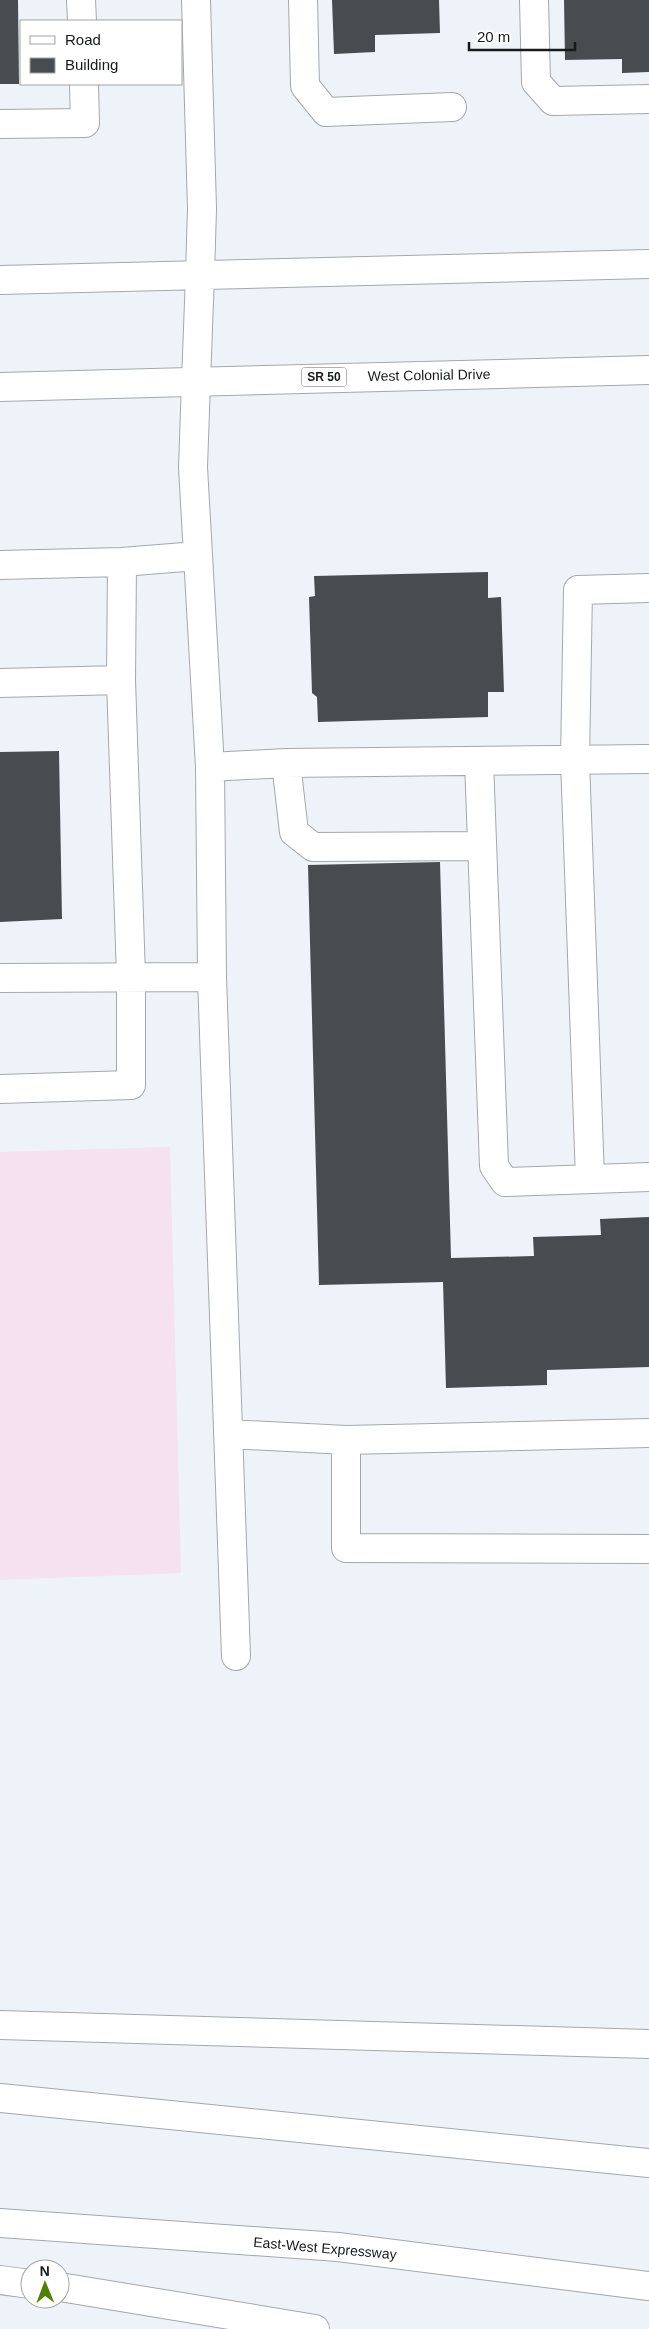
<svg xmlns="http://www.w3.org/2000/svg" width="649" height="2329" viewBox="0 0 649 2329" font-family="Helvetica,sans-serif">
<rect width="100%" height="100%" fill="#edf3f9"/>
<path fill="#f6e1f0" d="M170 1147 181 1573 0 1580V1152Z"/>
<path fill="#474c50" d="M0 0H18L19 84H0Z
M332 0H439L440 33 375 35V52L334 54Z
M564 0H649V72L622 73V59L565 60Z
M488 572V598L501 597 504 692H488V717L318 722 317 697 312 693 309 597 315 596 314 576Z
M59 751 62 919 0 922V752Z
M440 862 451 1258 534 1256 533 1237 601 1235 600 1219 649 1217V1367L547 1370V1385L446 1388 443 1282 319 1285 308 865Z"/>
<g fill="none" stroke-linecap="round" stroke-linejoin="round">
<g stroke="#a3a8ae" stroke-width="30">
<path id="minor" d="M81 0 82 21
M196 0 202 209 200 275
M303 0 305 86 326 112 452 107
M534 0 536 82 553 101 649 99
M0 124 85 123 84 84
M196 382 193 467 210 767 212 977 236 1656
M0 565 122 562 197 556
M0 683 121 680 122 562
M479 761 494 1166 505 1182 649 1177
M286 763 294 832 313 847 482 846
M210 767 286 763 649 759
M0 978 212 977
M0 1089 131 1085V976L121 680
M590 1179 575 760 578 590 649 588
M228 1434 346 1440 649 1433
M346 1440V1548L649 1549"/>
</g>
<g stroke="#a3a8ae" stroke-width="30">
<path id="highway" d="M0 280 649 264
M196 382 200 275
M0 387 649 370
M0 2025 649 2044
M0 2098 649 2163
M0 2223 338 2247 649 2286
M0 2280 30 2284
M60 2287 315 2329"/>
</g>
<use href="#minor" stroke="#fff" stroke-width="28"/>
<use href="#highway" stroke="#fff" stroke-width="28"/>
</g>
<g text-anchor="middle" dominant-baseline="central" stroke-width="5" stroke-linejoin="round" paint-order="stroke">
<rect fill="#fff" stroke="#5d5e5f" stroke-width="1" x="301.5" y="367.5" width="45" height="19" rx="4"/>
<g font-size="12" font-weight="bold" fill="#17191b">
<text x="324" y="377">SR 50</text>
</g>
<g font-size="14" fill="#17191b" stroke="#fff">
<text transform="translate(429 375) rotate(-1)">West Colonial Drive</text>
<text transform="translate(325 2248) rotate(5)">East-West Expressway</text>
</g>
</g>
<rect x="20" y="20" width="162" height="65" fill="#ffffff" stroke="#a2a3a4"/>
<rect x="30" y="36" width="25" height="8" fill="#ffffff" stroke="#a2a3a4"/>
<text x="65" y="45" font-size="15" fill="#17191b">Road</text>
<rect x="30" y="58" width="25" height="15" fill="#474c50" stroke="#a2a3a4"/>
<text x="65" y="70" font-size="15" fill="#17191b">Building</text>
<g transform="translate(45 2284) rotate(359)"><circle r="24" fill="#ffffff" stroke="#a2a3a4"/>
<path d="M0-4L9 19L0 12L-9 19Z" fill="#527f06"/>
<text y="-8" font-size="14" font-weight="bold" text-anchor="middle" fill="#17191b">N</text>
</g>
<path d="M469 42v8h106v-8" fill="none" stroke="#17191b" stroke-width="2.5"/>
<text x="477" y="42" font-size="15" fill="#17191b" stroke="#ffffff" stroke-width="4" paint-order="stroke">20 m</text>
</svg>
